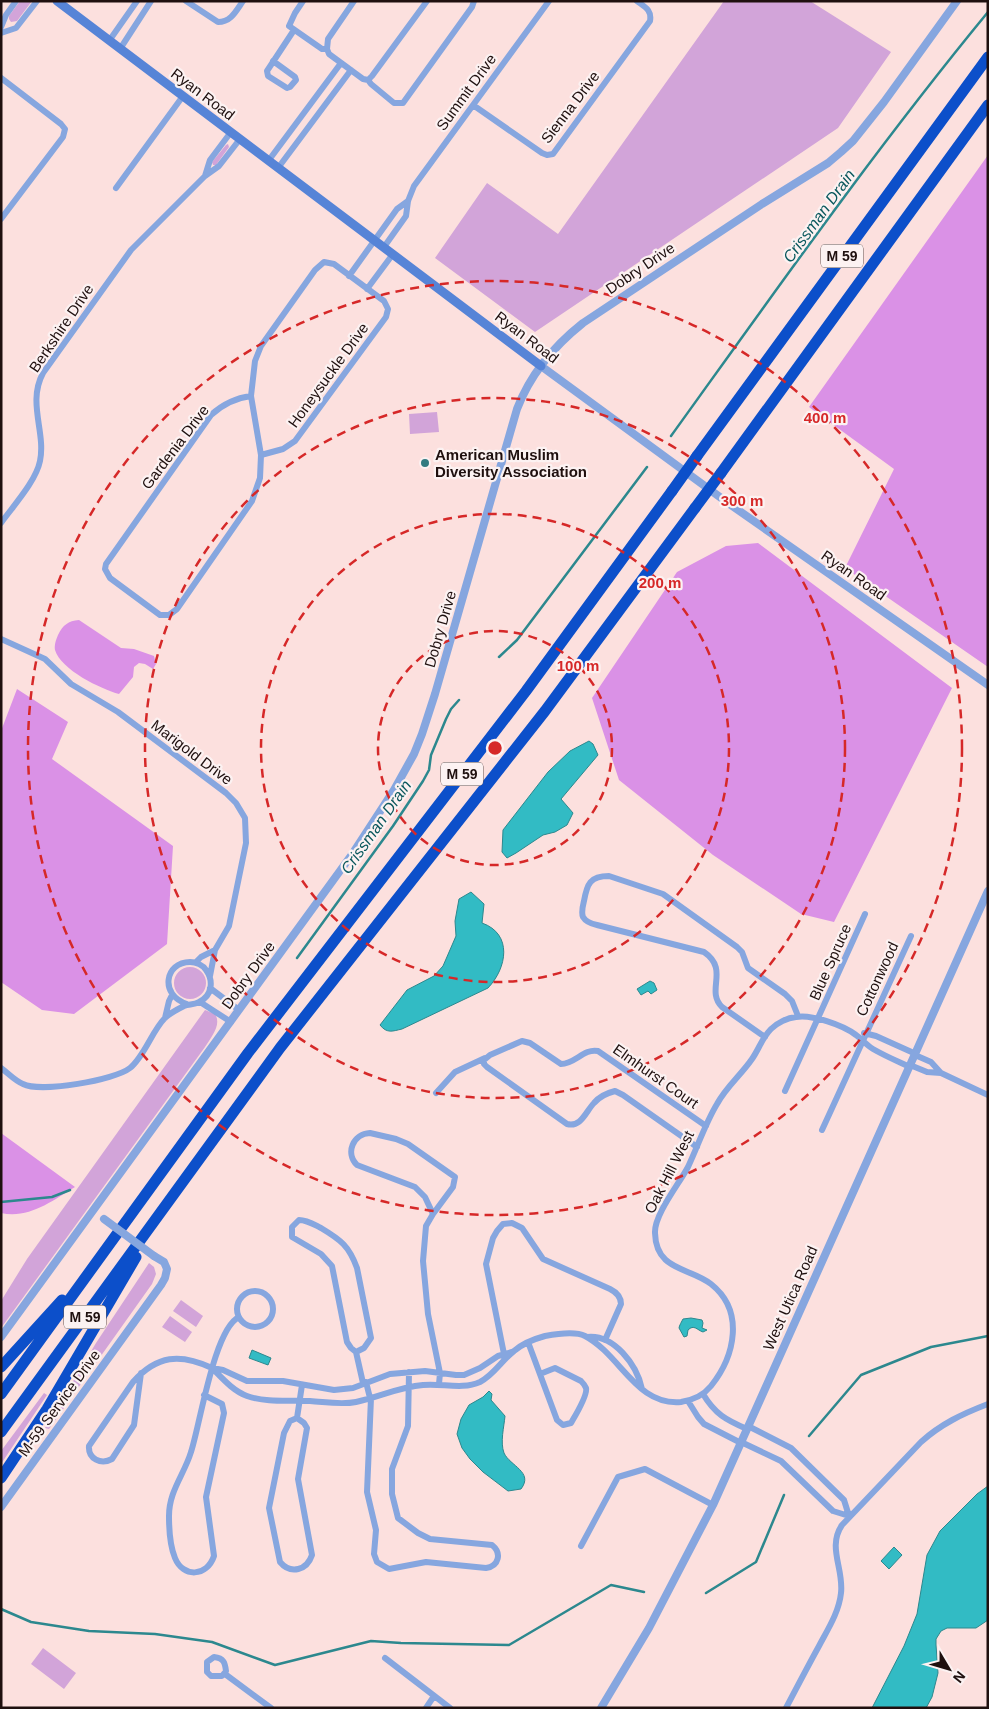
<svg xmlns="http://www.w3.org/2000/svg" width="989" height="1709" viewBox="0 0 989 1709" font-family="Arial,sans-serif">
<rect width="100%" height="100%" fill="#fce0de"/>
<path fill="#d2a4d9" d="M20 1H32L17 21 11 22 9 19V16Z
M724 1H810L891 52 838 128 535 332 435 258 487 183 558 234Z
M228 144 229 147 216 165H213L212 162 226 145Z
M437 412 439 432 410 434 409 414Z
M174 983a16 16 0 1 1 32 0a16 16 0 1 1-32 0Z
M205 1010 215 1014C222 1025 211 1037 205 1047L1 1328V1301L27 1259Z
M149 1263 154 1267 156 1274 152 1284 49 1429 45 1428 96 1343Z
M181 1300 203 1316 196 1327 173 1311Z
M170 1316 192 1332 185 1342 162 1327Z
M44 1393 47 1395 1 1464V1451Z
M43 1648 76 1673 64 1689 31 1664Z"/>
<path fill="#da91e6" d="M988 155V667L845 568 894 469 809 407Z
M758 543 952 688 834 922 801 914 713 855 619 780 592 698 677 572 726 546Z
M79 620 121 648 134 649 154 656 156 664 153 669 145 664 139 663 134 667 133 677 119 694C101 689 61 670 55 650 54 645 56 640 58 635 63 625 68 621 79 620Z
M17 689 68 722 52 759 173 846 167 944 74 1014 42 1010 1 982V731Z
M1 1133 75 1187C52 1201 29 1219 1 1213Z"/>
<path fill="#32bbc4" stroke="#2c888e" d="M589 741 593 744 598 755 561 799 573 813 567 825 555 832 543 835 516 853 507 858 502 852 503 830 548 772 570 751Z
M471 892 484 904 482 923C513 934 507 968 488 988L402 1029C393 1031 387 1034 380 1025L407 990 434 976 443 966 456 936 455 921 459 899Z
M650 981 654 983 657 990 651 994 648 991 641 995 637 989Z
M691 1318 702 1320 703 1323 702 1328 707 1330 703 1332C697 1330 694 1324 688 1330L687 1336 684 1337 679 1328C679 1326 682 1321 683 1319Z
M252 1350 271 1358 268 1365 249 1358Z
M489 1391 492 1394 491 1400 505 1416C504 1427 500 1442 504 1453 510 1466 534 1472 521 1489L508 1491 483 1472 470 1459 462 1448 457 1434 461 1419 469 1405 483 1397Z
M988 1486V1620L976 1628H947L941 1631 936 1639V1645L938 1673 932 1697 926 1708H872L904 1646 917 1614 927 1555 940 1531 977 1494Z
M894 1547 902 1555 889 1569 881 1561Z"/>
<g fill="none" stroke-linecap="round" stroke-linejoin="round">
<path stroke="#2c888e" stroke-width="2.5" d="M671 436C774 293 876 148 988 12
M499 657 517 640 647 467
M297 958 393 826 423 781 429 770 431 755 446 719 451 709 459 700
M1 1202 52 1197 70 1190
M809 1436 861 1375 931 1347 988 1336
M706 1593 756 1562 784 1495
M1 1609 31 1622 89 1631 155 1634 212 1642 275 1665 371 1641 401 1643 509 1645 611 1585 644 1592"/>
<path stroke="#86a6df" stroke-width="6" d="M186 1 218 22C231 22 236 11 243 1
M303 1 295 13 289 26 322 49H327
M354 1 328 39 327 49 329 54 363 79 368 80 372 76 427 1
M1 27 6 15 16 1
M1 33 16 28 37 1
M109 41 137 1
M120 49 151 1
M273 61 295 77 296 80 290 87 287 88 268 76 267 71 294 30
M1 78 61 124 65 129 63 137 1 219
M368 80 371 84 394 103H403L472 7 474 1
M473 105 542 153 547 155 553 154 650 21C652 10 645 7 637 1
M231 132 210 160 205 176 219 166 240 139
M269 160 341 63
M278 168 351 70
M116 188 183 96
M384 247 406 216 408 201 414 186 549 1
M324 262 334 264 384 301 388 309 386 317 295 441 283 449 261 455 260 478 252 501 177 609 169 615H160L110 578 105 569 106 564 211 415C223 404 235 398 251 396L255 361 261 346 315 270Z
M349 276 397 209 408 201
M367 289 393 254
M251 396 261 455
M1 523C14 505 36 481 40 461 46 432 27 403 43 373L131 250 205 176
M1 639 45 659 71 684 118 712 226 793 236 803 245 818 246 843 229 926 215 950 210 976
M196 962 201 957 215 950
M210 988 239 1010
M200 1002 231 1022
M165 1018 169 1001 172 995
M864 1033 876 1036 916 1054
M765 1037 722 1007C705 990 730 970 704 952L597 925C592 924 586 922 583 917 581 912 583 905 584 901 587 884 590 876 609 876L663 894 737 947 742 952 748 968 785 994 792 1001 798 1016
M910 1065 927 1072 941 1073 931 1062 915 1055
M1 1068C8 1073 15 1081 23 1084 41 1093 115 1080 130 1068 144 1057 152 1031 165 1018 170 1013 178 1009 184 1006 189 1004 194 1005 199 1002 212 996 214 981 206 970 203 965 196 962 190 962 165 962 159 995 187 1004
M941 1073 988 1095
M785 1091 865 914
M436 1093 455 1072 485 1058
M822 1130 911 936
M697 1147 623 1095 615 1091C607 1093 599 1097 594 1103 586 1111 581 1128 567 1124L487 1067 484 1064V1060L490 1055 522 1041 530 1043 561 1064C575 1064 584 1048 598 1051L706 1126
M433 1214 425 1197 415 1187 357 1165C345 1153 353 1134 370 1133L396 1139 408 1144 455 1177 453 1187 433 1214 426 1226 423 1261 428 1314 440 1373 439 1384
M237 1309a18 18 0 1 1 36 0a18 18 0 1 1-36 0Z
M587 1337C614 1334 637 1365 642 1389
M528 1342 557 1420 563 1425 571 1423C575 1416 588 1395 586 1388 585 1385 583 1383 581 1381L555 1368 540 1374
M356 1352 364 1348 371 1338 357 1268C349 1246 341 1240 321 1228 313 1224 307 1220 299 1220L292 1227V1237L321 1254 332 1266 347 1342 351 1348 356 1352 363 1383
M512 1352 498 1356 480 1368 464 1375H456L425 1371 390 1374 353 1388 334 1390 283 1381H247L223 1370 212 1368C222 1378 233 1391 247 1396 267 1403 290 1400 310 1401 326 1402 341 1405 356 1402 379 1397 399 1387 423 1385 442 1383 462 1390 480 1382 494 1375 502 1360 514 1351 522 1344 534 1339 545 1336 556 1334 575 1331 585 1336 621 1355 636 1406 681 1402 693 1400 703 1396 711 1386 735 1356 745 1311 711 1284 689 1267 656 1271 655 1233 654 1215 679 1184 688 1167 698 1146 705 1124 717 1104 726 1087 741 1075 752 1059 759 1049 762 1038 771 1029 777 1023 787 1018 796 1017 811 1014 843 1025 856 1035 862 1039 866 1045 873 1049 885 1056 897 1061 910 1067
M504 1354 486 1264 493 1238 497 1231 503 1224 512 1223 522 1228 543 1259 610 1289C616 1292 621 1296 621 1304L605 1340
M141 1373 134 1425 112 1459C101 1465 88 1459 89 1446L133 1382C157 1355 180 1353 212 1368
M366 1382 370 1398
M703 1394C715 1414 726 1420 747 1429
M204 1395 222 1404 224 1413 206 1497 214 1556C207 1577 183 1578 175 1558 170 1546 169 1529 169 1516 169 1491 184 1475 191 1452 200 1425 214 1329 239 1317
M371 1398 367 1492 376 1530 374 1554 377 1562 389 1569 426 1562 486 1568C499 1566 502 1553 492 1545L430 1539 418 1533 398 1518 392 1494V1469L408 1426 409 1372
M688 1401 698 1417 704 1424 741 1443
M297 1418 304 1423 307 1428 298 1479 312 1555C307 1570 291 1575 280 1562L269 1508 284 1433 290 1421 297 1418 302 1385
M741 1442 781 1461 833 1511 849 1516 844 1500 791 1448 748 1426
M581 1546 618 1477 645 1469 713 1505
M214 1657C224 1658 225 1663 226 1671L222 1676H211L207 1672V1662Z
M385 1658 450 1708
M225 1674 271 1708
M426 1708 434 1696
M786 1708C797 1687 808 1666 819 1646 828 1629 839 1612 841 1593 844 1569 827 1547 842 1525L921 1442C941 1424 962 1414 988 1404"/>
<path stroke="#86a6df" stroke-width="8" d="M541 366 728 503 988 685
M1 1337 353 853 394 790 414 754 422 734 435 694 517 409C530 375 554 346 583 323L762 204 828 163 841 152 853 141 884 102 957 1
M1 1507 161 1285 165 1278 167 1269 164 1262 154 1256
M601 1708 649 1628 713 1505 988 891"/>
<path stroke="#5684d7" stroke-width="9" d="M57 1 541 366"/>
<path stroke="#0c4fca" stroke-width="11" d="M697 456 988 57
M721 473 988 105
M1 1367 62 1300
M1 1394 248 1053 526 691 672 491
M1 1432 280 1048 545 711 695 508
M1 1478 47 1409 136 1257"/>
<path stroke="#86a6df" stroke-width="8" d="M104 1219 154 1256"/>
<path stroke="#0c4fca" stroke-width="11" d="M672 491 697 456
M695 508 721 473"/>
</g>
<g fill="none" stroke="#d62828" stroke-width="2.5" stroke-dasharray="9 6">
<circle cx="495" cy="748" r="117"/>
<circle cx="495" cy="748" r="234"/>
<circle cx="495" cy="748" r="350"/>
<circle cx="495" cy="748" r="467"/>
</g>
<circle fill="#327b80" stroke="#fcf2f2" stroke-width="2" cx="425" cy="463" r="5"/>
<g text-anchor="middle" dominant-baseline="central" stroke-width="4.5" stroke-linejoin="round" paint-order="stroke">
<g fill="#fcf2f2" stroke="#615453" stroke-width="1">
<rect x="821" y="244.5" width="42" height="23" rx="4"/>
<rect x="441" y="762.5" width="42" height="23" rx="4"/>
<rect x="64" y="1305.5" width="42" height="23" rx="4"/>
</g>
<g font-size="14" font-weight="bold" fill="#1f100f">
<text x="842" y="256">M 59</text>
<text x="462" y="774">M 59</text>
<text x="85" y="1317">M 59</text>
</g>
<g font-size="15" fill="#1f100f" stroke="#fcf2f2">
<text transform="translate(466 92) rotate(-54)">Summit Drive</text>
<text transform="translate(203 94) rotate(37)">Ryan Road</text>
<text transform="translate(570 107) rotate(-53)">Sienna Drive</text>
<text transform="translate(640 268) rotate(-34)">Dobry Drive</text>
<text transform="translate(61 328) rotate(-56)">Berkshire Drive</text>
<text transform="translate(527 337) rotate(37)">Ryan Road</text>
<text transform="translate(328 375) rotate(-54)">Honeysuckle Drive</text>
<text transform="translate(175 447) rotate(-53)">Gardenia Drive</text>
<text transform="translate(854 575) rotate(35)">Ryan Road</text>
<text transform="translate(440 629) rotate(-74)">Dobry Drive</text>
<text transform="translate(192 752) rotate(37)">Marigold Drive</text>
<text transform="translate(830 962) rotate(-66)">Blue Spruce</text>
<text transform="translate(248 975) rotate(-54)">Dobry Drive</text>
<text transform="translate(877 979) rotate(-65)">Cottonwood</text>
<text transform="translate(656 1076) rotate(35)">Elmhurst Court</text>
<text transform="translate(669 1172) rotate(-63)">Oak Hill West</text>
<text transform="translate(790 1298) rotate(-66)">West Utica Road</text>
<text transform="translate(59 1403) rotate(-54)">M-59 Service Drive</text>
</g>
<g font-size="15" font-weight="bold" fill="#1f100f" stroke="#fcf2f2" text-anchor="start">
<text x="435" y="454">American Muslim<tspan x="435" dy="17">Diversity Association</tspan></text>
</g>
<g font-size="16" font-style="italic" fill="#0b585d" stroke="#fcf2f2">
<text transform="translate(819 216) rotate(-54)">Crissman Drain</text>
<text transform="translate(376 827) rotate(-55)">Crissman Drain</text>
</g>
</g>
<circle cx="495" cy="748" r="8" fill="#d62828" stroke="#fcf2f2" stroke-width="2.5"/>
<g font-size="15" text-anchor="middle" font-weight="bold" fill="#d62828" stroke="#fcf2f2" stroke-width="4.5" stroke-linejoin="round" paint-order="stroke">
<text x="825" y="423">400 m</text>
<text x="742" y="506">300 m</text>
<text x="660" y="588">200 m</text>
<text x="578" y="671">100 m</text>
</g>
<rect width="989" height="1709" fill="none" stroke="#1f100f" stroke-width="5"/>
<g transform="translate(949 1669) rotate(128)" stroke="#fcf2f2" stroke-width="4" paint-order="stroke">
<path d="M0-4L9 19L0 12L-9 19Z" fill="#1f100f"/>
<text y="-8" font-size="14" font-weight="bold" text-anchor="middle" fill="#1f100f">N</text>
</g>
</svg>
